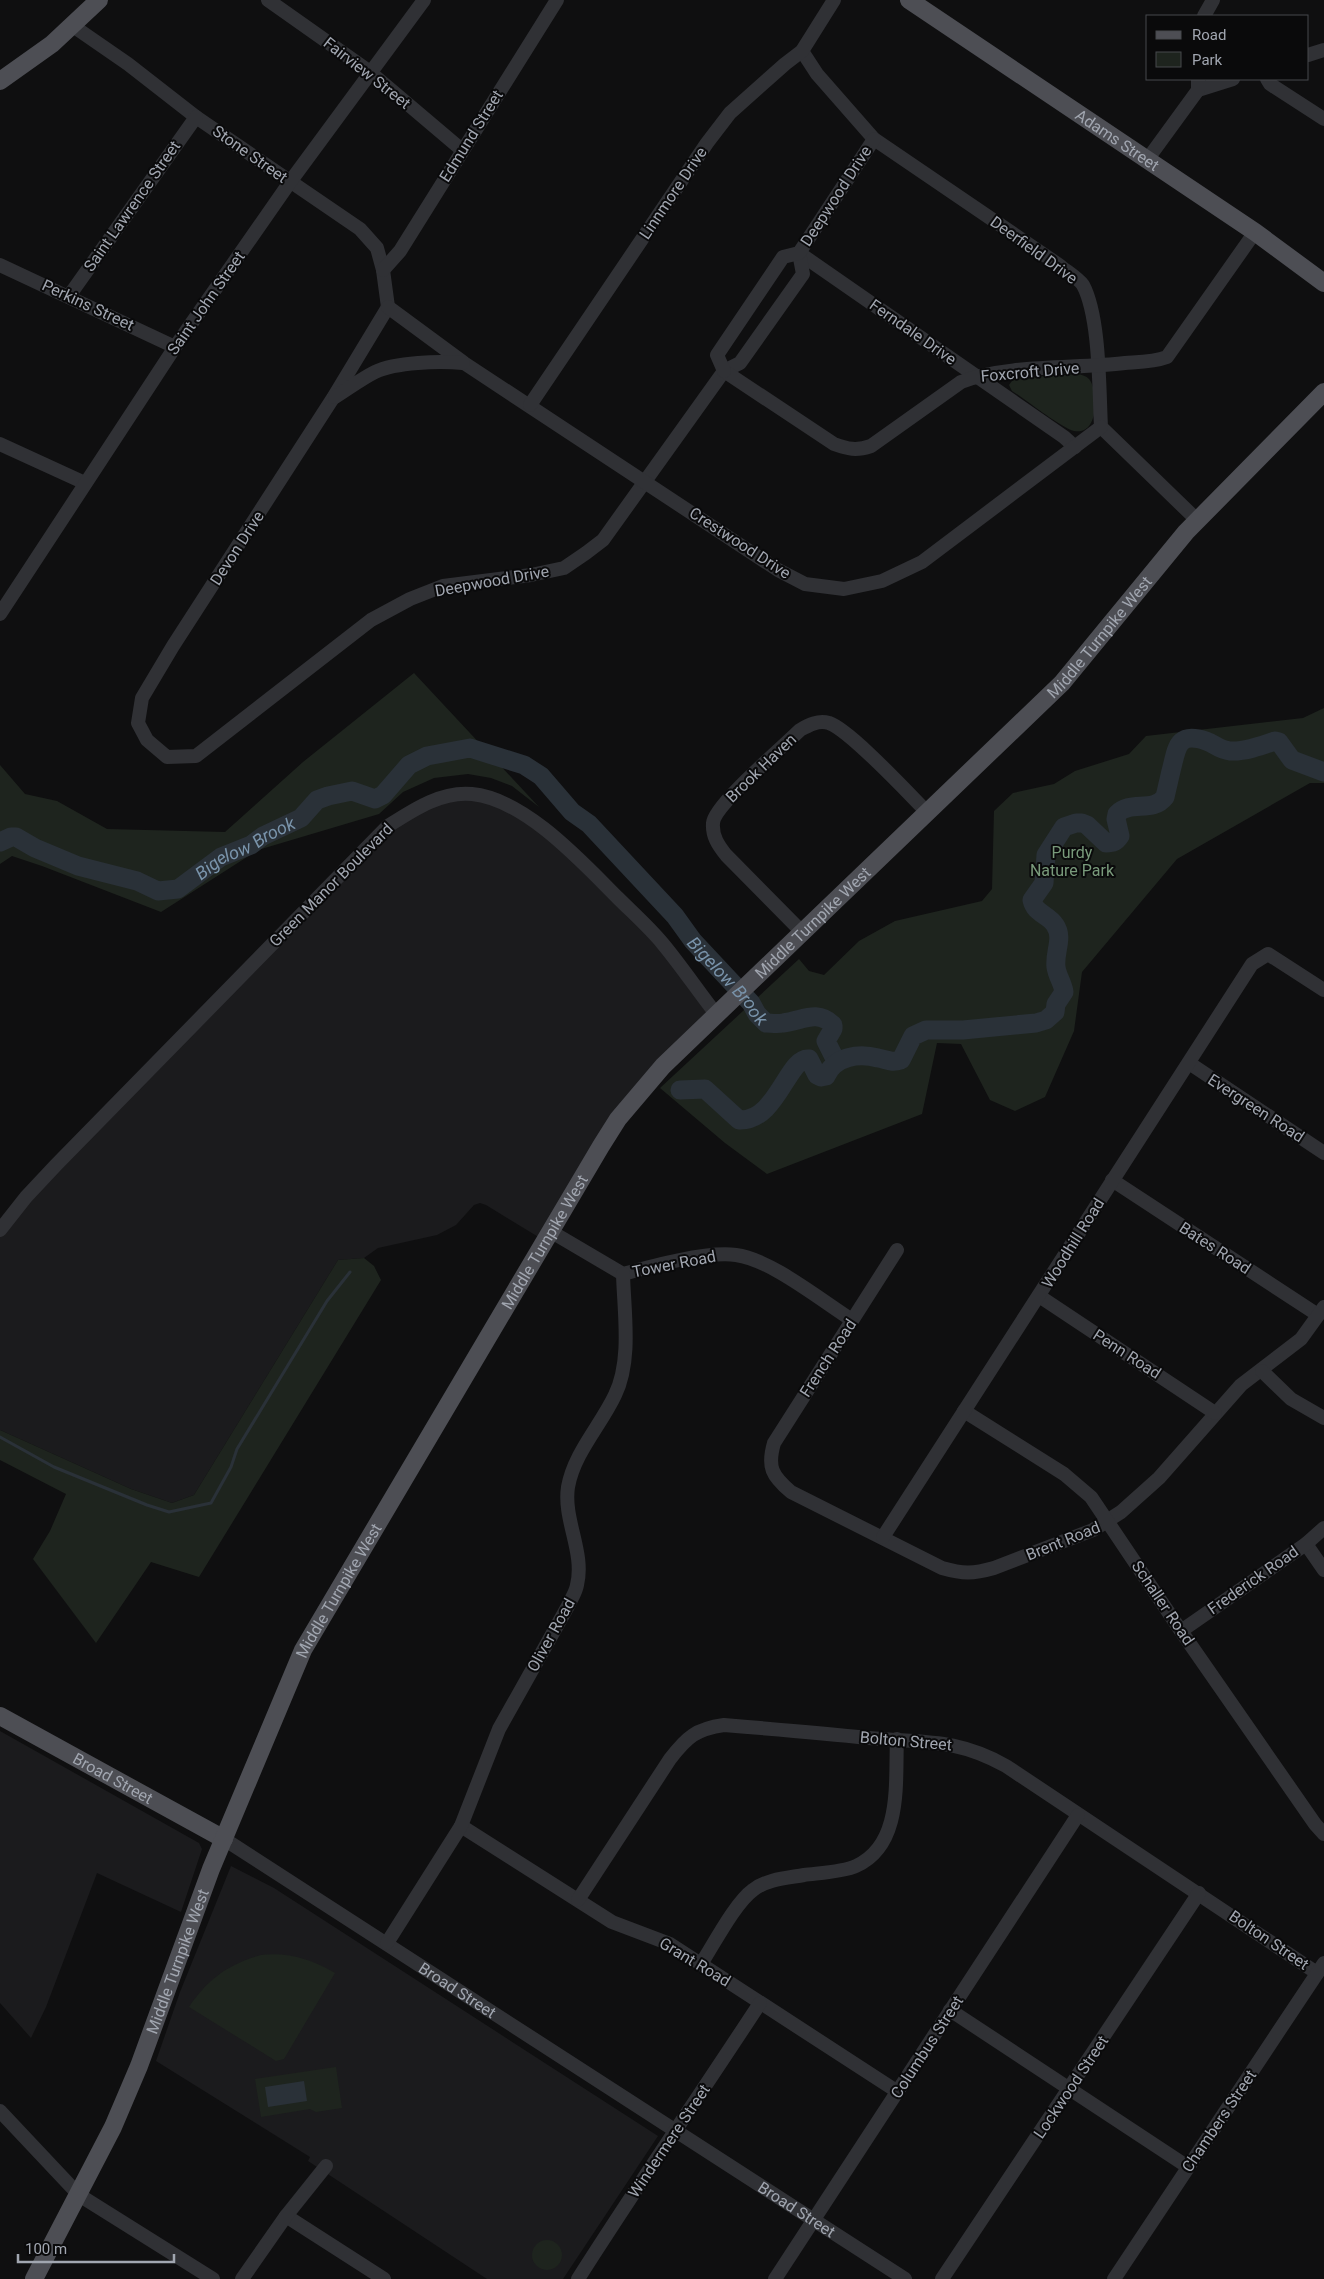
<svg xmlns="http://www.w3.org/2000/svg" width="1324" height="2279" viewBox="0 0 1324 2279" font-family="Roboto,sans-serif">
<rect width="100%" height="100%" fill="#0f0f10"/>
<path fill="#1b1b1d" d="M439 798H496L601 882 716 1014 663 1066 545 1241 486 1205 480 1203 474 1205 456 1225 437 1235 378 1248 364 1258 338 1260 194 1495 172 1503 131 1489 0 1430V1230L388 826Z
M0 1731 199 1843 202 1849 181 1912 97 1873 46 2007 31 2038 0 2003Z
M231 1866 274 1888 658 2136 563 2279H487L308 2161 310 2157 156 2061 180 1992Z"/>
<path fill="#1e241e" d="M1078 374C1082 375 1086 376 1089 379 1098 389 1100 436 1074 431 1061 428 1025 399 1012 391L1009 385 1014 378Z
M414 673 539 807 512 786 491 778 468 774 434 778 403 792 379 814 258 850 161 912 42 866 12 856 0 864V765L25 794 57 801 107 829 225 832 303 762Z
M1324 708V783H1310L1177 859 1082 972 1074 1031 1045 1097 1015 1111 990 1100 961 1044 937 1043 922 1114 767 1174 725 1143 660 1088 799 959 809 971 824 975 859 941 895 921 982 901 992 889 994 811 1013 793 1054 784 1075 771 1129 754 1146 736 1303 718Z
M364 1258 374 1266 381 1280 199 1577 151 1562 96 1643 33 1559 50 1531 66 1494 0 1460V1430L131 1489 172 1503 194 1495 338 1260Z
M261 1955C288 1952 311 1959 335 1973L284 2059 276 2061 189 2007C207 1980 228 1964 261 1955Z
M336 2067 342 2108 316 2112 310 2109 261 2117 255 2079Z
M532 2255a15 15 0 1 1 30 0a15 15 0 1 1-30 0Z"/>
<path fill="#2a3138" d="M304 2081 307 2101 268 2107 265 2087Z"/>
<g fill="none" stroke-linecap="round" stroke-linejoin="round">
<path stroke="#2a3138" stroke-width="3" d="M0 1437 54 1467 147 1505 169 1512 211 1503 231 1467 237 1449 327 1301 350 1272"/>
<g stroke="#2a3138" stroke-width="19">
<path id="s1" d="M0 842 11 837H16L35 848 78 866 137 881 158 891 178 889 221 857 251 845 263 836 301 818 317 800 328 796 352 791 375 799 383 795 409 765 427 756 470 748 524 765 541 776 572 812 589 824 675 916 693 941 751 1003 757 1014 766 1023C771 1023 777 1024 783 1023 802 1021 817 1009 833 1025V1029L826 1041 836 1061"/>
<path d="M680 1090 705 1089 739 1120C777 1122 788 1056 809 1059L817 1075 821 1077 826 1076C835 1056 859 1053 878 1058 888 1060 891 1063 901 1060L913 1036 926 1030H963L1036 1023 1046 1020 1055 1012 1056 1004 1064 992C1063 983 1057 976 1056 967 1054 952 1064 938 1055 925 1048 914 1035 914 1032 900L1044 883 1046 855 1064 827 1076 823H1082L1087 825 1106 843C1113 843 1116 842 1120 836L1116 819 1117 814C1130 800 1153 813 1165 797 1167 788 1169 780 1171 771 1177 749 1176 731 1206 741 1215 744 1219 750 1230 751 1244 752 1261 746 1275 741L1279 742 1292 760 1324 772"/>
</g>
<g stroke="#303135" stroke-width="14">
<path d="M268 0 370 72 462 150"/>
<path d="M1204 16 1213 0"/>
<path d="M73 26 128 64 196 117 360 229 377 248 383 270 388 307"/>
<path d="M802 51 817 74 874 139 1059 265C1066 271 1078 278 1083 285 1100 317 1099 389 1101 427L1198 521"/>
<path d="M1308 55 1324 50"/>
<path d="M1267 79 1270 84 1324 119"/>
<path d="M1198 90 1233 79"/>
<path d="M1147 160 1198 90V79"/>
<path d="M799 253 1064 437 1075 447"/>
<path d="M0 265 175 347"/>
<path d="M383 270 400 251 557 0"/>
<path d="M69 296 196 117"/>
<path d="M388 307 333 398 173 646 142 698 138 723 147 740 167 757 196 756 371 620 410 599 443 586 531 575 564 568 586 553 603 540 724 371 740 363 803 274 799 253"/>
<path d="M388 307 464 363 778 570 805 584 844 589 882 581 922 562 1101 427"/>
<path d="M724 371 834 444C848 449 856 451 871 446L961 382C1008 364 1074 369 1125 363 1139 362 1154 362 1167 357L1255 232"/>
<path d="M724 371 717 355 783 257 799 253 874 139"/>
<path d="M335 397C348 389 361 379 375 372 396 362 439 361 463 363"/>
<path d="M530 405 707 143 730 113 785 64 802 51 834 0"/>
<path d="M0 444 85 483"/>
<path d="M0 614 175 347 290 182 424 0"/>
<path d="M802 932 726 855C718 845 712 836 713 823 714 805 784 746 800 730 809 725 818 720 829 723 850 730 909 794 928 813"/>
<path d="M1189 1063 1324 1153"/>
<path d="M1112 1180 1318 1315"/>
<path d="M0 1230 26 1197 56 1165 388 826C413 810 441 791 472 794 525 799 582 862 618 898 633 913 650 928 663 944 682 967 698 991 716 1014"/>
<path d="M550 1231 623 1274C652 1266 707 1251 736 1255 770 1259 822 1301 852 1320"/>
<path d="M897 1250 774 1443C767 1467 772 1476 791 1492L942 1568C963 1574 973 1574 994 1568L1093 1530 1121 1512 1159 1478 1241 1385 1301 1339 1324 1307"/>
<path d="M1039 1296 1215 1413"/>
<path d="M1262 1371 1291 1399 1324 1418"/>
<path d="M964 1411 1064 1474 1091 1497 1181 1631 1315 1824 1324 1834"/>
<path d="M883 1537 1252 964 1268 954 1324 990"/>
<path d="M1306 1544 1324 1570"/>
<path d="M1181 1631 1306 1544 1324 1528"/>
<path d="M461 1826 612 1922 670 1944 898 2092"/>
<path id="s2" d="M224 1839 905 2279"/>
<path d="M578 1900 670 1759C687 1737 696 1729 724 1725 773 1729 821 1733 869 1738 924 1743 956 1738 1006 1766L1317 1973"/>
<path d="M387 1943 461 1826 499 1729 568 1606C571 1599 576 1592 577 1585 585 1552 563 1520 568 1487 574 1453 601 1425 615 1395 632 1360 624 1312 623 1274"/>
<path d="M701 1964C714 1944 735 1903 753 1890 767 1879 787 1878 804 1875 819 1873 843 1872 856 1866 903 1845 895 1781 897 1739"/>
<path d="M950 2010 1188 2167"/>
<path d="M0 2111 79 2195 213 2279"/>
<path d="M286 2216 384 2279"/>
<path d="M242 2279 286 2216 326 2166"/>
<path d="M578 2279C637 2186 700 2095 760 2003"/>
<path d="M775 2279 1078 1815"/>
<path d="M942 2279 1199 1893"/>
<path d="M1114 2279 1324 1963"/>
</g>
<g stroke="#4d4e54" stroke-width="18">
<path id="s3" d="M909 0 1255 232 1324 283"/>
<path d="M0 81 52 44 99 0"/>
<path id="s4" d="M0 1716 224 1839"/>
<path id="s5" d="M34 2279 113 2127 139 2066 211 1869 303 1650 601 1146 618 1119 663 1066 1062 683 1186 532 1324 392"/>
</g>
</g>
<g text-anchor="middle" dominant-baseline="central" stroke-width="4" stroke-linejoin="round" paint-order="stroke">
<g font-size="16" fill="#a1a6b0" stroke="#0a0a0b">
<text transform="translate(367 73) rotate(38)">Fairview Street</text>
<text transform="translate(471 136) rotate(-58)">Edmund Street</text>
<text stroke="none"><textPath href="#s3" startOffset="251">Adams Street</textPath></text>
<text transform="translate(250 154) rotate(35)">Stone Street</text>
<text transform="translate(673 193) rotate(-56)">Linnmore Drive</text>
<text transform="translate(836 196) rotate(-57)">Deepwood Drive</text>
<text transform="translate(132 206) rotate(-55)">Saint Lawrence Street</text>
<text transform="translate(1034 250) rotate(36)">Deerfield Drive</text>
<text transform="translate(206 303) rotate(-55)">Saint John Street</text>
<text transform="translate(88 305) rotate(25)">Perkins Street</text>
<text transform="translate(913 332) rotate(35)">Ferndale Drive</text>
<text transform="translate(1030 372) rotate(-5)">Foxcroft Drive</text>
<text transform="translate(740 543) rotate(33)">Crestwood Drive</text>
<text transform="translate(237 548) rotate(-57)">Devon Drive</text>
<text transform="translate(492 581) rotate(-10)">Deepwood Drive</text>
<text stroke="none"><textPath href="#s5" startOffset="1984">Middle Turnpike West</textPath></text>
<text transform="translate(761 768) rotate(-44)">Brook Haven</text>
<text transform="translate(331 885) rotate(-45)">Green Manor Boulevard</text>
<text stroke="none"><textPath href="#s5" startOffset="1579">Middle Turnpike West</textPath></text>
<text transform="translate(1256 1108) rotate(33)">Evergreen Road</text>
<text stroke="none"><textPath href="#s5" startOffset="1159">Middle Turnpike West</textPath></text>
<text transform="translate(1073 1243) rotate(-58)">Woodhill Road</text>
<text transform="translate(1215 1248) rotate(33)">Bates Road</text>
<text transform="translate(674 1264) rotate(-11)">Tower Road</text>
<text transform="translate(1127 1354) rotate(33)">Penn Road</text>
<text transform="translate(828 1358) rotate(-57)">French Road</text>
<text transform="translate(1063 1541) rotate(-22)">Brent Road</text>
<text transform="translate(1253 1580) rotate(-35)">Frederick Road</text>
<text stroke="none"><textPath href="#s5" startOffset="754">Middle Turnpike West</textPath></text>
<text transform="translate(1163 1603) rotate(56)">Schaller Road</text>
<text transform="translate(551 1635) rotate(-61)">Oliver Road</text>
<text transform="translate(906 1741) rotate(5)">Bolton Street</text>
<text stroke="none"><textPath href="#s4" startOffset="129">Broad Street</textPath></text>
<text transform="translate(1269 1940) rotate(34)">Bolton Street</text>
<text stroke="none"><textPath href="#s5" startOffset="349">Middle Turnpike West</textPath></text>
<text transform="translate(695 1962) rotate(31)">Grant Road</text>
<text stroke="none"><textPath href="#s2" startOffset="278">Broad Street</textPath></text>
<text transform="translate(927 2047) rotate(-57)">Columbus Street</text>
<text transform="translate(1071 2087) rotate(-56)">Lockwood Street</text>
<text transform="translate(1219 2121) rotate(-56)">Chambers Street</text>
<text transform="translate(669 2141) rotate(-56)">Windermere Street</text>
<text stroke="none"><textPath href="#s2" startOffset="682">Broad Street</textPath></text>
</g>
<g font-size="16" fill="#799a7b" stroke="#0a0a0b">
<text x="1072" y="852">Purdy<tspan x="1072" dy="18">Nature Park</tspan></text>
</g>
<g font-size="18" font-style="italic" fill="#7993aa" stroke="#0a0a0b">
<text stroke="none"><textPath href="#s1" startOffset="269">Bigelow Brook</textPath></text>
<text stroke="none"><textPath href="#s1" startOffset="885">Bigelow Brook</textPath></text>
</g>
</g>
<rect x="1146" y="15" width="162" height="65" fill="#0a0a0b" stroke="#46484d"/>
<rect x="1156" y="31" width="25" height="8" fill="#4d4e54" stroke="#46484d"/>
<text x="1192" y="40" font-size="15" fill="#a1a6b0">Road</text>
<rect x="1156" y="52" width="25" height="15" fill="#1e241e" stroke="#46484d"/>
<text x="1192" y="65" font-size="15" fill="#a1a6b0">Park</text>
<path d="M18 2254v8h156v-8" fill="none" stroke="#a1a6b0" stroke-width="2.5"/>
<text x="25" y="2254" font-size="15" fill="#a1a6b0" stroke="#0a0a0b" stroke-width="4" paint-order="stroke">100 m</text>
</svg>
